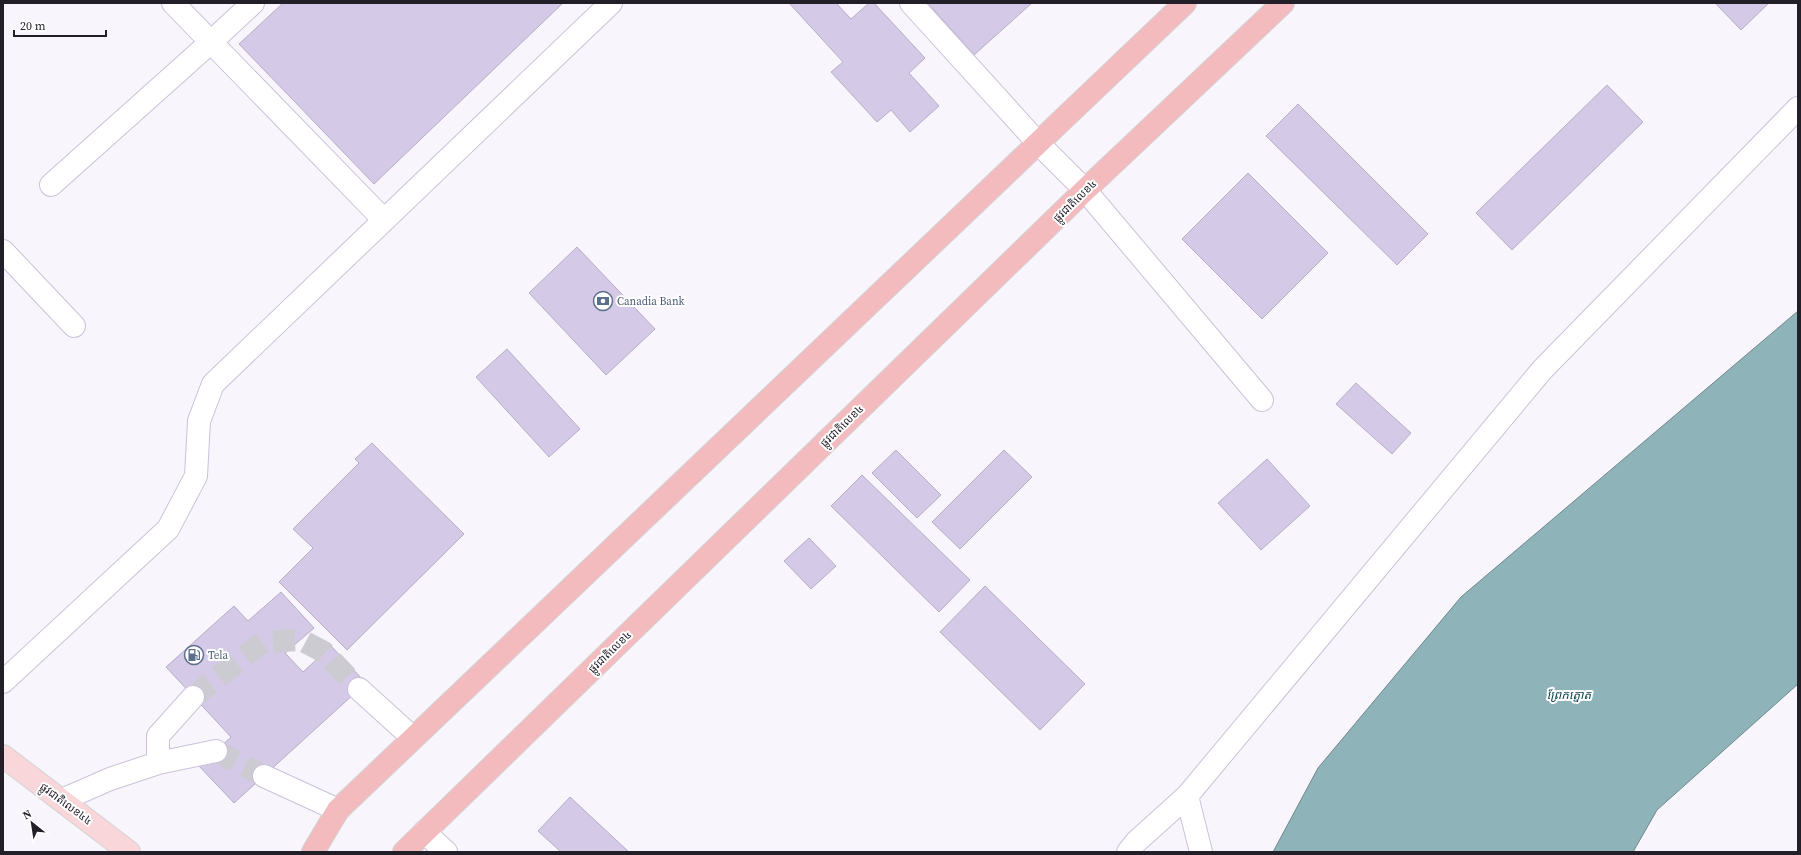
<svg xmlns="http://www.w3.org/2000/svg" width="1801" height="855" viewBox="0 0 1801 855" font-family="'Source Serif 4','Noto Sans Khmer',serif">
<rect width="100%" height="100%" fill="#f8f6fc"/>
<path fill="#8eb4b9" stroke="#6e878e" d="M1798 311V684L1657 810 1633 852H1273L1318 768 1461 597Z"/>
<path fill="#d4c9e6" stroke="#b7adc7" d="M283 3H563L374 184 239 44Z
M789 3H836L851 19 869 3H874L925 58 909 73 939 106 910 132 891 110 877 122 831 72 843 62Z
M928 3H1032L974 55Z
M1715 3H1769L1741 30Z
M1607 85 1643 122 1512 250 1476 213Z
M1298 104 1428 234 1397 265 1266 136Z
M1248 173 1328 253 1262 319 1182 239Z
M577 247 655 329 606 375 529 293Z
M507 349 580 429 549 457 476 377Z
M1356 383 1411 433 1392 454 1336 404Z
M372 443 464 534 347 650 279 582 313 548 293 529 359 463 355 459Z
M896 450 941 495 917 518 872 473Z
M1004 450 1032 477 960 549 932 522Z
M1267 459 1310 506 1261 550 1218 503Z
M862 475 970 580 939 612 831 506Z
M809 538 836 566 811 589 784 561Z
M985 586 1085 684 1040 730 940 632Z
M281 592 314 628 285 653 303 672 331 646 366 683 234 803 199 766 231 737 166 667 234 606 248 621Z
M570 797 629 852H561L538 831Z"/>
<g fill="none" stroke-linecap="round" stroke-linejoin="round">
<path stroke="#cdcbd2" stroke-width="22" stroke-dasharray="22 11" stroke-linecap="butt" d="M193 697 263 642 301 640 324 652 359 689
M216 751 264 776"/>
<g stroke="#cbc1db" stroke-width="24">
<path id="minor" d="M173 3 384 220
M911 3 1038 143 1085 190 1262 400
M51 185 211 42 253 3
M3 251 74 326
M3 682 168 529 196 476 199 421 213 384 611 3
M359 689 413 738
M158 763V736L193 697
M264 776 338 810
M1187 796 1201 852
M62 800 110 779 158 763 216 751
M424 832 446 852
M1128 852 1136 842 1187 796 1542 370 1798 108"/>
</g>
<g stroke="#d3d2d4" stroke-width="24">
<path id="major" d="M3 756 129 852"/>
</g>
<g stroke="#d3d2d4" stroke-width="24">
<path id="highway" d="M313 852 338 810 1185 3
M404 852 1085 190 1283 3"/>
</g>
<use href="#minor" stroke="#fff" stroke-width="22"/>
<use href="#major" stroke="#f8d6d9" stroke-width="22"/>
<use href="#highway" stroke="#f4bbbf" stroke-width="22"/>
</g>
<defs>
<g id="bank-ring" transform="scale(1)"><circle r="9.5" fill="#fff" stroke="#5c6f8a" stroke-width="1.5"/><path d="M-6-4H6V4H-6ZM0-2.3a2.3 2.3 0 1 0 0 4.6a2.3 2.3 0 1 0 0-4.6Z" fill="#5c6f8a"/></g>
<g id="fuel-ring" transform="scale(1)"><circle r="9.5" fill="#fff" stroke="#5c6f8a" stroke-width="1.5"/><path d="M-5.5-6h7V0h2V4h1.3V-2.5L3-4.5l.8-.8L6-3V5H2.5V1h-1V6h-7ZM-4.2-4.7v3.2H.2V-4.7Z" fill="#5c6f8a"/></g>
</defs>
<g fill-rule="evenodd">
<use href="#bank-ring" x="603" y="301"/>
<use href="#fuel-ring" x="194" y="655"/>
</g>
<g text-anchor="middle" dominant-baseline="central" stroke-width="4" stroke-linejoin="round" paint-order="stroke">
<g font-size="11" fill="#231f29" stroke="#fff">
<text transform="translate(1075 201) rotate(-44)">ផ្លូវជាតិលេខ៤</text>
<text transform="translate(842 426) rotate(-44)">ផ្លូវជាតិលេខ៤</text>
<text transform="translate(610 652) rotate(-44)">ផ្លូវជាតិលេខ៤</text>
<text transform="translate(66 804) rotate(37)">ផ្លូវជាតិលេខ៤៤</text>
</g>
<g font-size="11" fill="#4e5e75" stroke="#fff" text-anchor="start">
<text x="617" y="301">Canadia Bank</text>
<text x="208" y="655">Tela</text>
</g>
<g font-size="12" font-style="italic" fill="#0d464d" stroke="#fff">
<text x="1569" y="695">ព្រែកត្នោត</text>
</g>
</g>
<rect width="1801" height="855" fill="none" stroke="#231f29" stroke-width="8"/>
<g transform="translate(32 823) rotate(330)" stroke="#ffffff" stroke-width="3" paint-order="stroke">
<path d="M0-3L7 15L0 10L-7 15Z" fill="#231f29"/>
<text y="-6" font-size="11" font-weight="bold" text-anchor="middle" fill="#231f29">N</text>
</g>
<path d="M14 30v6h92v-6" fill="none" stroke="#231f29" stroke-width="2"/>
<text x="20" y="30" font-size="12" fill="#231f29" stroke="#ffffff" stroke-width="3" paint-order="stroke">20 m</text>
</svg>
